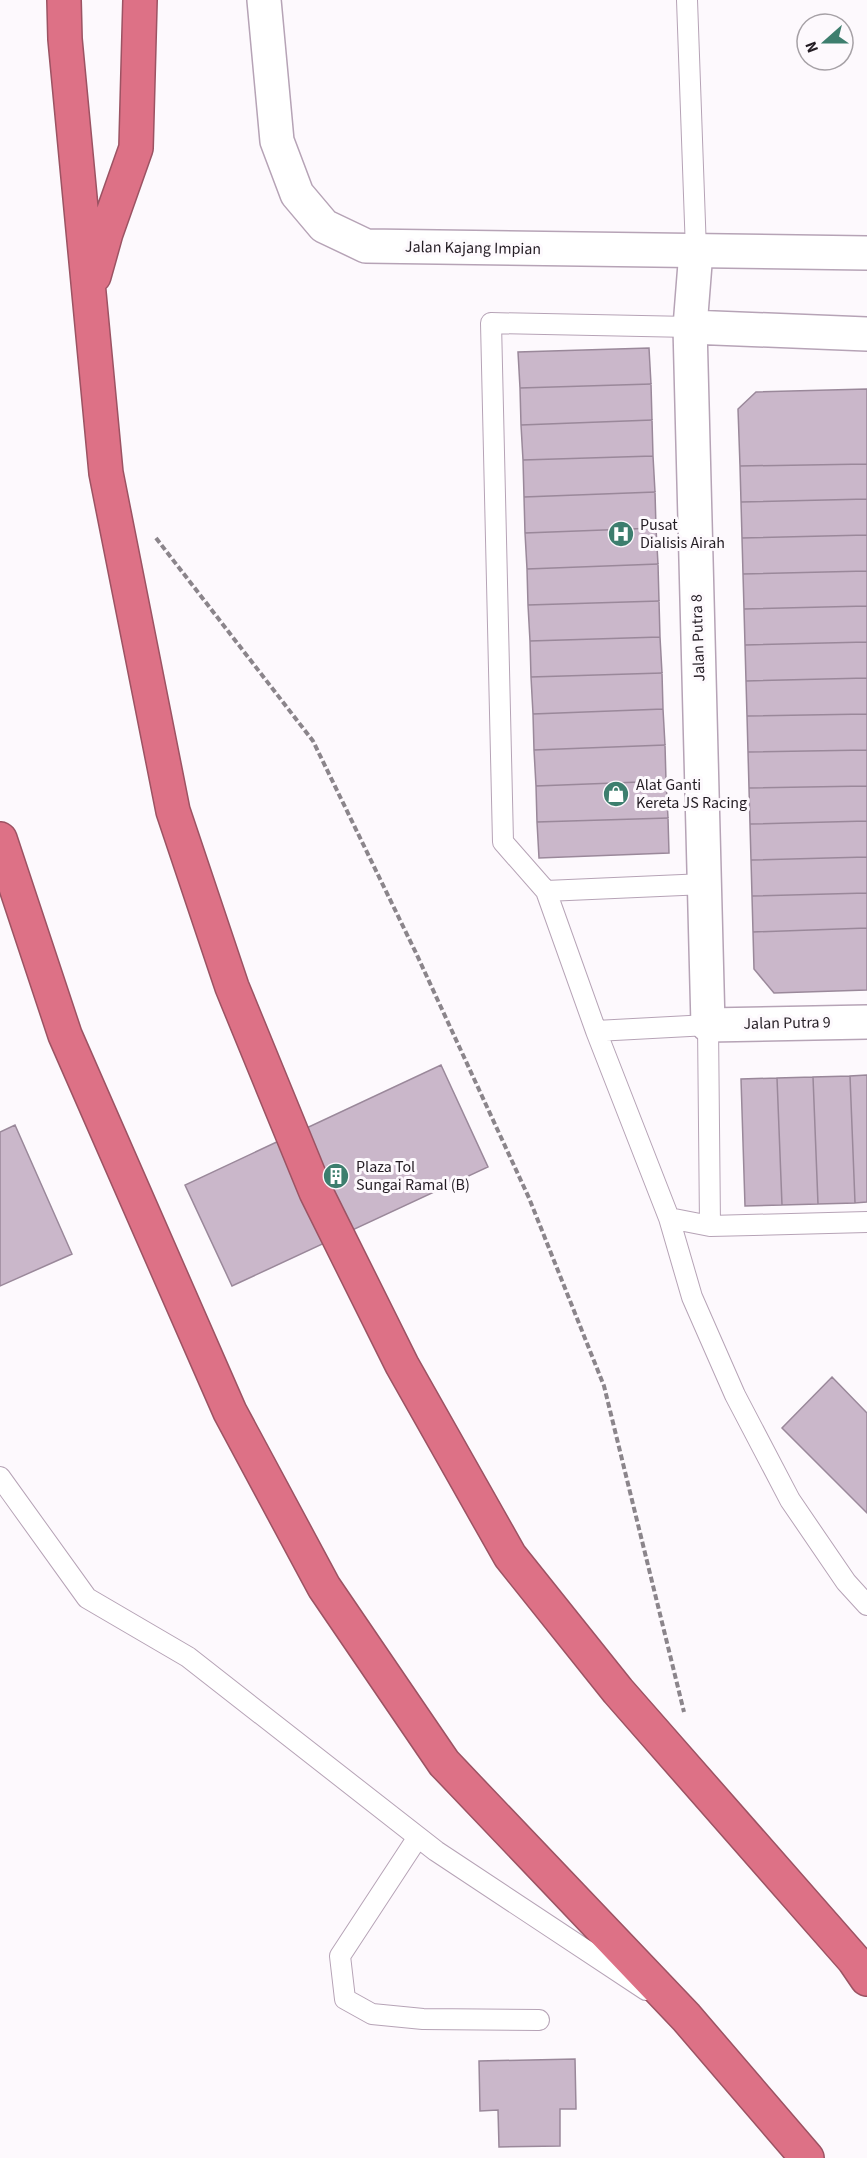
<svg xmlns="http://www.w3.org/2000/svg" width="867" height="2158" viewBox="0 0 867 2158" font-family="'Source Sans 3',sans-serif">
<rect width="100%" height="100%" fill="#fdf9fd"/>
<path fill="#cab7ca" stroke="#9a889a" stroke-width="1.5" d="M649 348 651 384 520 388 518 352Z
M651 384 652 420 521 425 520 388Z
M867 389V464L740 466 738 409 756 392Z
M652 420 653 456 523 460 521 425Z
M653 456 655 492 524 497 523 460Z
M867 464V499L741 502 740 466Z
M655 492 656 528 525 533 524 497Z
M867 499V535L742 538 741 502Z
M656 528 658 564 527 569 525 533Z
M867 535V571L743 574 742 538Z
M658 564 659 601 528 605 527 569Z
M867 571V606L744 609 743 574Z
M659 601 660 637 530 641 528 605Z
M867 606V642L745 645 744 609Z
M660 637 662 673 531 677 530 641Z
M867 642V678L746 681 745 645Z
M662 673 663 709 533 714 531 677Z
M867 678V714L747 716 746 681Z
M663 709 665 745 534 750 533 714Z
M867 714V750L748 752 747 716Z
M665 745 666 781 536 786 534 750Z
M867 750V786L749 788 748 752Z
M666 781 668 818 537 822 536 786Z
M867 786V821L750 824 749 788Z
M668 818 669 853 539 858 537 822Z
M867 821V857L751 860 750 824Z
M867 857V893L752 896 751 860Z
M867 893V928L753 932 752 896Z
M867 928V990L774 993 754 969 753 932Z
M441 1065 488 1167 232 1286 185 1185Z
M867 1075V1202L855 1203 850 1076Z
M850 1076 855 1203 818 1204 813 1077Z
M813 1077 818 1204 782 1205 777 1078Z
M777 1078 782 1205 745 1206 741 1079Z
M15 1125 72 1254 0 1286V1132Z
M832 1377 867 1413V1513L782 1428Z
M575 2059 576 2109H560V2146L499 2147 498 2110 480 2111 479 2061Z"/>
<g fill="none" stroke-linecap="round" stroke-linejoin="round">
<g stroke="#b6a3b6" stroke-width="22">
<path id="service" d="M687 0 696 251
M705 884 546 891 596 1031 669 1218 710 1226 867 1222
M546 891 503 842 491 323 690 327
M596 1031 708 1025 710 1226
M669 1218 692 1297 735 1395 790 1500 846 1582 867 1605
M0 1477 87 1598 188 1657 436 1851 646 1990
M418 1837 340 1956 345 1999 372 2014 423 2019 539 2020"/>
</g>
<g stroke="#b6a3b6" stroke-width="36">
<path id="minor" d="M696 251 690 327 708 1025 867 1022
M690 327 867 334"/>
</g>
<g stroke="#b6a3b6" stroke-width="36">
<path id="tertiary" d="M264 0 277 141 297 194 324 226 366 246 867 253"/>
</g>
<g stroke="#9c5363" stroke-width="36">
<path id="motorway" d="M64 0 65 39 106 473 173 811 232 987 316 1192 402 1365 510 1556 618 1691 854 1960 867 1979
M94 276 106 233 136 148 140 0
M0 839 65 1035 230 1412 324 1587 444 1763 686 2017 807 2158"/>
</g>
<path stroke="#8b858b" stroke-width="4" stroke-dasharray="6 3" stroke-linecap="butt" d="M156 538 313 741 416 953 529 1198 604 1386 684 1712"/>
<use href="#service" stroke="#fff" stroke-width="20"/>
<use href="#minor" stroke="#fff" stroke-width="33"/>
<use href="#tertiary" stroke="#fff" stroke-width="33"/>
<use href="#motorway" stroke="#dd7186" stroke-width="33"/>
</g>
<defs>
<g id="hospital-disc" transform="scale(1.35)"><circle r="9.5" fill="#3d7e6e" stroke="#fdf9fd"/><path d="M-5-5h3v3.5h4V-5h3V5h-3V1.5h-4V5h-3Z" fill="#fff"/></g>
<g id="shop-disc" transform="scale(1.35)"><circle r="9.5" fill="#3d7e6e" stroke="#fdf9fd"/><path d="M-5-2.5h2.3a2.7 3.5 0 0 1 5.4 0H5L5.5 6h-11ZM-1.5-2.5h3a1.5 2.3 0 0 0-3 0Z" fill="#fff"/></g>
<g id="building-disc" transform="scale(1.35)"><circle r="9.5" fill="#3d7e6e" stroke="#fdf9fd"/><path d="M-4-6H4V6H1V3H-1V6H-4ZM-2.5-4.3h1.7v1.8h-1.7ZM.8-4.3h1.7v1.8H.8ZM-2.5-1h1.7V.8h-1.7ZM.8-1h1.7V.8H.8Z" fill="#fff"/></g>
</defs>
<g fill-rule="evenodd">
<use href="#hospital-disc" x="621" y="534"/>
<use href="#shop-disc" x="616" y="794"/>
<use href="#building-disc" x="336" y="1176"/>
</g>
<g text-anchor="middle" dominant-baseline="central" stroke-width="6" stroke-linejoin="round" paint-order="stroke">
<g font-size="16" fill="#231c23" stroke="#fdf9fd">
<text transform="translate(473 248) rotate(1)">Jalan Kajang Impian</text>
<text transform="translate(698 638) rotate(-92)">Jalan Putra 8</text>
<text transform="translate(787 1023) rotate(-1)">Jalan Putra 9</text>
</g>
<g font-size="16" fill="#231c23" stroke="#fdf9fd" text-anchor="start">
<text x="640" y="525">Pusat<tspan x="640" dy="18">Dialisis Airah</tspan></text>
<text x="636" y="785">Alat Ganti<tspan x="636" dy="18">Kereta JS Racing</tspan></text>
<text x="356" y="1167">Plaza Tol<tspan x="356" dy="18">Sungai Ramal (B)</tspan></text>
</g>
</g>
<g transform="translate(825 42) rotate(249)"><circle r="28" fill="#fdf9fd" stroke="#a6a1a6" stroke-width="1.5"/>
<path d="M0-4.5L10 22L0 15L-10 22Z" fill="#3d7e6e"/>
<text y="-9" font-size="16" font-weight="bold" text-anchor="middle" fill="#231c23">N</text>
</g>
</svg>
